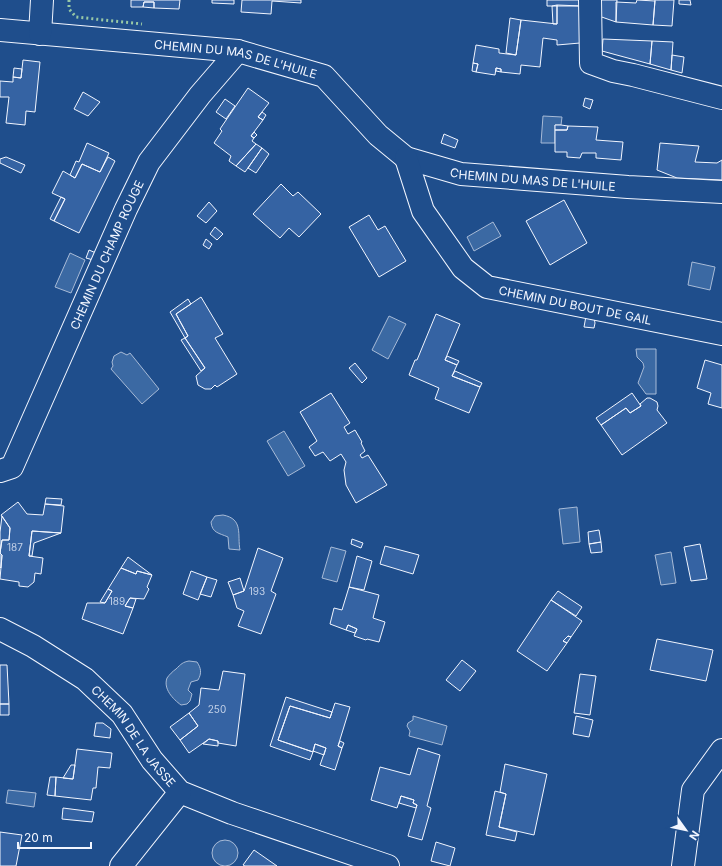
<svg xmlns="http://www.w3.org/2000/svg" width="722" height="866" viewBox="0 0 722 866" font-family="Inter,sans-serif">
<rect width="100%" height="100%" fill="#1f4e8c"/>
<path fill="#3b69a3" stroke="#a8bbd7" d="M543 116 562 117 561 125H555V143H541Z
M493 222 501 236 474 251 467 237Z
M70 253 85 260 71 293 55 287Z
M692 262 715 267 710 290 688 285Z
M389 316 406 324 388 359 372 350Z
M636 349H656V394H646L638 383 644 367 643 363 637 357Z
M121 352 127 355 130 353 159 389 142 404 111 369 113 366 112 362 114 356Z
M284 431 305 466 288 476 267 441Z
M577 507 580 542 563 544 559 509Z
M223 515C244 519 237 535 240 550L229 549 228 537C219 533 212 533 211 522L215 516Z
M331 547 346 551 337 582 322 578Z
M671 552 676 583 661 585 655 555Z
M189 661 197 662C201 668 202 673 198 680L191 682 188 690 192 694 190 701 187 704 181 705C173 699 163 689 167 678 169 675 173 671 176 669 181 664 183 662 189 661Z
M413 716 447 726 442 745 409 736 410 731 407 726 408 723 413 720Z
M8 790 36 793 34 807 6 803Z
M212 853a13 13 0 1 1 26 0a13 13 0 1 1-26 0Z"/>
<path fill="#3563a3" stroke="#f2f6ff" d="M131 0H180L179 9 154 8V2H144L143 7H131Z
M212 0H234V4L212 3Z
M242 0H301V3L272 1 271 14 241 12Z
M547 0H582V6H547Z
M597 0H617L616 22 596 15Z
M637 0 655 1 653 25 616 22V2L636 3Z
M655 0H674L672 26 653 25Z
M679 0H690L691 5 679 4Z
M144 2H154V8L143 7Z
M557 5V24H553L552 6Z
M557 5 582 6 580 43 557 45V40L543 38 540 67 521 65 520 74 501 72V69L496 68 495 75 476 72 478 64 473 63 476 45 499 49V53L516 55 521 20 557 24Z
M510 18 521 20 516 55 506 53Z
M603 39 652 41 650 64 602 51Z
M652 41 673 42 671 70 650 64Z
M672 55 684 57 682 73 671 70Z
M23 60 40 62 35 112 26 111 25 125 6 123 9 97H0V81L13 82V77L21 78Z
M473 63 478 64 476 72 472 71Z
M14 68 22 69 21 78 13 77Z
M496 68 501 69V72L496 71Z
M248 88 269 103 258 117 263 120 251 136 254 138 252 141 256 144 236 166 229 161 231 156 214 143 222 131 220 129Z
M83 92 100 102 88 116 74 109Z
M585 98 593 100 590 109 583 106Z
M225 99 235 106 226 119 216 112Z
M262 112 266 115 263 120 258 117Z
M555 125H561L568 126 567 130H555Z
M568 126 598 127 596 140 623 142 621 160 596 158V153H582L580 158 567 157V152H555V130H567Z
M254 132 257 135 254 138 251 136Z
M444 134 458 140 455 148 441 143Z
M87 143 109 153 100 172 82 164 75 178 70 175 76 161 79 162Z
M660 143 699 146 695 162 717 163 722 160V180L677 178 657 170Z
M256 144 262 148 245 172 236 166Z
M262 148 269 154 256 173 248 168Z
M6 157 25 165 21 173 0 163V159Z
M108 157 115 161 79 233 54 221 65 199 52 193 63 171 75 178 82 164 100 172Z
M281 184 293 196 298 192 321 214 299 237 289 228 280 238 253 214Z
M61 197 65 199 54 221 50 219Z
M564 200 587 243 550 265 526 221Z
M209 202 217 211 206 223 197 216Z
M369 215 378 230 385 226 406 261 379 277 349 227Z
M215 227 223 234 217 240 210 234Z
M206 239 212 244 209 249 203 245Z
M89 250 96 253 93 260 86 258Z
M201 297 223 334 215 338 237 374 217 387 215 385 211 389H205L198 385 196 376 205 368 185 338 188 336 176 314Z
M188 299 191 304 176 314 188 336 185 338 170 312Z
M436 314 460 324 445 360 457 365 452 376 480 387 469 413 435 399 439 388 409 375 415 360H417Z
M586 316 594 318 595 323 594 328 584 327Z
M185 338 205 368 201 371 181 340Z
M447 356 459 361 457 365 445 360Z
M705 360 722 365V408L708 404 711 393 697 388Z
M355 363 367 378 362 383 349 368Z
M455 371 482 383 480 387 452 376Z
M331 393 350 423 344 427 348 434 355 430 362 442 361 443 365 451 360 455 362 458 368 455 387 485 356 503 346 485 344 470 346 462 341 454 330 461 323 452 315 456 309 447 317 441 300 412Z
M632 393 641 406 630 413 626 408 601 425 596 418Z
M647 398H650L657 402 658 406 657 410 667 423 622 455 601 425 626 408 630 413 641 406 640 404Z
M46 498 62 499 61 505 45 504Z
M18 502 27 514 43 515 45 504 64 506 61 533 32 531 29 556 43 558 41 574 35 573 34 582 28 587 19 586V582L0 579 2 555 0 553 2 540H9L10 528 1 515Z
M2 516 10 528 9 540H2L0 553 2 555 1 568 0 567V532Z
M599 530 601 542 589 544 588 532Z
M32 531 61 533 34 543 32 556H29Z
M352 539 363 543 361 548 351 544Z
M601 542 602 552 591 553 589 544Z
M700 544 707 579 691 581 684 547Z
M385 546 419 555 413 574 380 564Z
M258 548 283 558 271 591 276 594 261 634 238 626 244 611 237 608 233 595 244 591Z
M357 556 372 561 364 590 349 587Z
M128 557 152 575 137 571 136 574 121 568Z
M121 568 136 574 137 571 152 575 147 587 149 589 144 599 130 598 125 606 133 608 123 634 82 619 87 603H105L112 591 108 589Z
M191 571 207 577 198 600 183 594Z
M207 577 217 580 211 597 200 594Z
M240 578 244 591 233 595 228 582Z
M349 587 379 595 373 618 385 622 379 642 367 639 366 640 354 636 357 629 348 625 346 630 330 624 334 608 342 610Z
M108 589 112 591 105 603 100 602Z
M558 591 582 607 576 616 551 600Z
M130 598 136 599 133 608 125 606Z
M551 600 582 621 571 637 568 636 563 641 567 643 547 671 517 651Z
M348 625 357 629 355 633 346 630Z
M568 636 571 637 567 643 563 641Z
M657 639 713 650 706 681 650 670Z
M462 660 476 671 460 691 446 680Z
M0 665H7L9 704H0Z
M223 671 245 674 236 746 218 743V741L209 739 189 753 180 740 198 726 189 713 199 705 201 688 219 690Z
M580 674 596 676 590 715 574 713Z
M286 697 332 712 330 718 290 706 278 740 313 752 310 760 270 746Z
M335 703 350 707 338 746 342 748 335 770 320 765 326 748 315 744 313 752 278 740 290 706 330 718Z
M0 704H9V715H0Z
M189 713 198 726 180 740 170 727Z
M576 716 593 720 589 737 573 734Z
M96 723H103L111 729 110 738 94 736Z
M209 739 218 741V746L203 744Z
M340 741 344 743 342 748 338 746Z
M315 744 326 748 324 755 313 751Z
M418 748 440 755 427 806 431 808 422 840 408 836 417 805 413 803 414 800 401 796 397 808 371 800 380 767 410 775Z
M77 749 112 753 110 768 98 767 96 788H93L91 800 55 796 56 777 73 779Z
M505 764 547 774 534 835 499 827 506 794 500 792Z
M71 765H75L73 779 63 778Z
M50 777H56L55 796 47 795Z
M495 791 506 794 499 827 517 832 515 841 486 835Z
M401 796 414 800 413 803 417 805 416 808 399 803Z
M63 808 94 812 92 822 62 819Z
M0 832 22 835 16 866H0Z
M436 842 455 848 450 866 431 861Z
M254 850 277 866H245L243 865Z"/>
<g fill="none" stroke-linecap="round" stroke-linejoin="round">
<g stroke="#f2f6ff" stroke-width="24">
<g id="minor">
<path d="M590 0 591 63 613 71 633 75 722 98"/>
<path id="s1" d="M0 30 238 51 324 76 378 135 406 158 461 174 628 187 722 192"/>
<path d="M40 34 42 0"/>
<path id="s2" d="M406 158 423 211 463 268 487 287 722 334"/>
<path id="s3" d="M0 471 12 467 126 209 149 162 200 95 238 51"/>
<path id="s4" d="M0 629 33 646 85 679 122 714 152 760 180 792 232 813 388 866"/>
<path d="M121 866 180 792"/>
<path d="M683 866 693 790 722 750"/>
</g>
</g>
<use href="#minor" stroke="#1f4e8c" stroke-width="22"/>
<path stroke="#97c8a6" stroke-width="3" stroke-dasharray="2 3" stroke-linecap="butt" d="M69 0V9L76 17 142 24"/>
</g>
<g text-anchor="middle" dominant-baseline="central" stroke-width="3" stroke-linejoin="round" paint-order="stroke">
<g font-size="10" fill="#c3d1e8">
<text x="15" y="547">187</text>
<text x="257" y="591">193</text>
<text x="117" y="601">189</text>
<text x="217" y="709">250</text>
</g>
<g font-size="12" fill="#f2f6ff" stroke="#1f4e8c">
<text stroke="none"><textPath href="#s1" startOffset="238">CHEMIN DU MAS DE L'HUILE</textPath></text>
<text stroke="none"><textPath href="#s1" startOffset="574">CHEMIN DU MAS DE L'HUILE</textPath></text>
<text stroke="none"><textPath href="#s3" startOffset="245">CHEMIN DU CHAMP ROUGE</textPath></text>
<text stroke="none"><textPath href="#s2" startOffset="246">CHEMIN DU BOUT DE GAIL</textPath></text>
<text stroke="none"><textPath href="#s4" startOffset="174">CHEMIN DE LA JASSE</textPath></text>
</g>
</g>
<g transform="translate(686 830) rotate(123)" stroke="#1f4e8c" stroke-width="3" paint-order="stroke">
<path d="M0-3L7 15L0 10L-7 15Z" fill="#f2f6ff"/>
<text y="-6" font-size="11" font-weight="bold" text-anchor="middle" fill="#f2f6ff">N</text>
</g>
<path d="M18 842v6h73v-6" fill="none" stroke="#f2f6ff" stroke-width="2"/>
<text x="24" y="842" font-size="12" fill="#f2f6ff" stroke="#1f4e8c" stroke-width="3" paint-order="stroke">20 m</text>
</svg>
